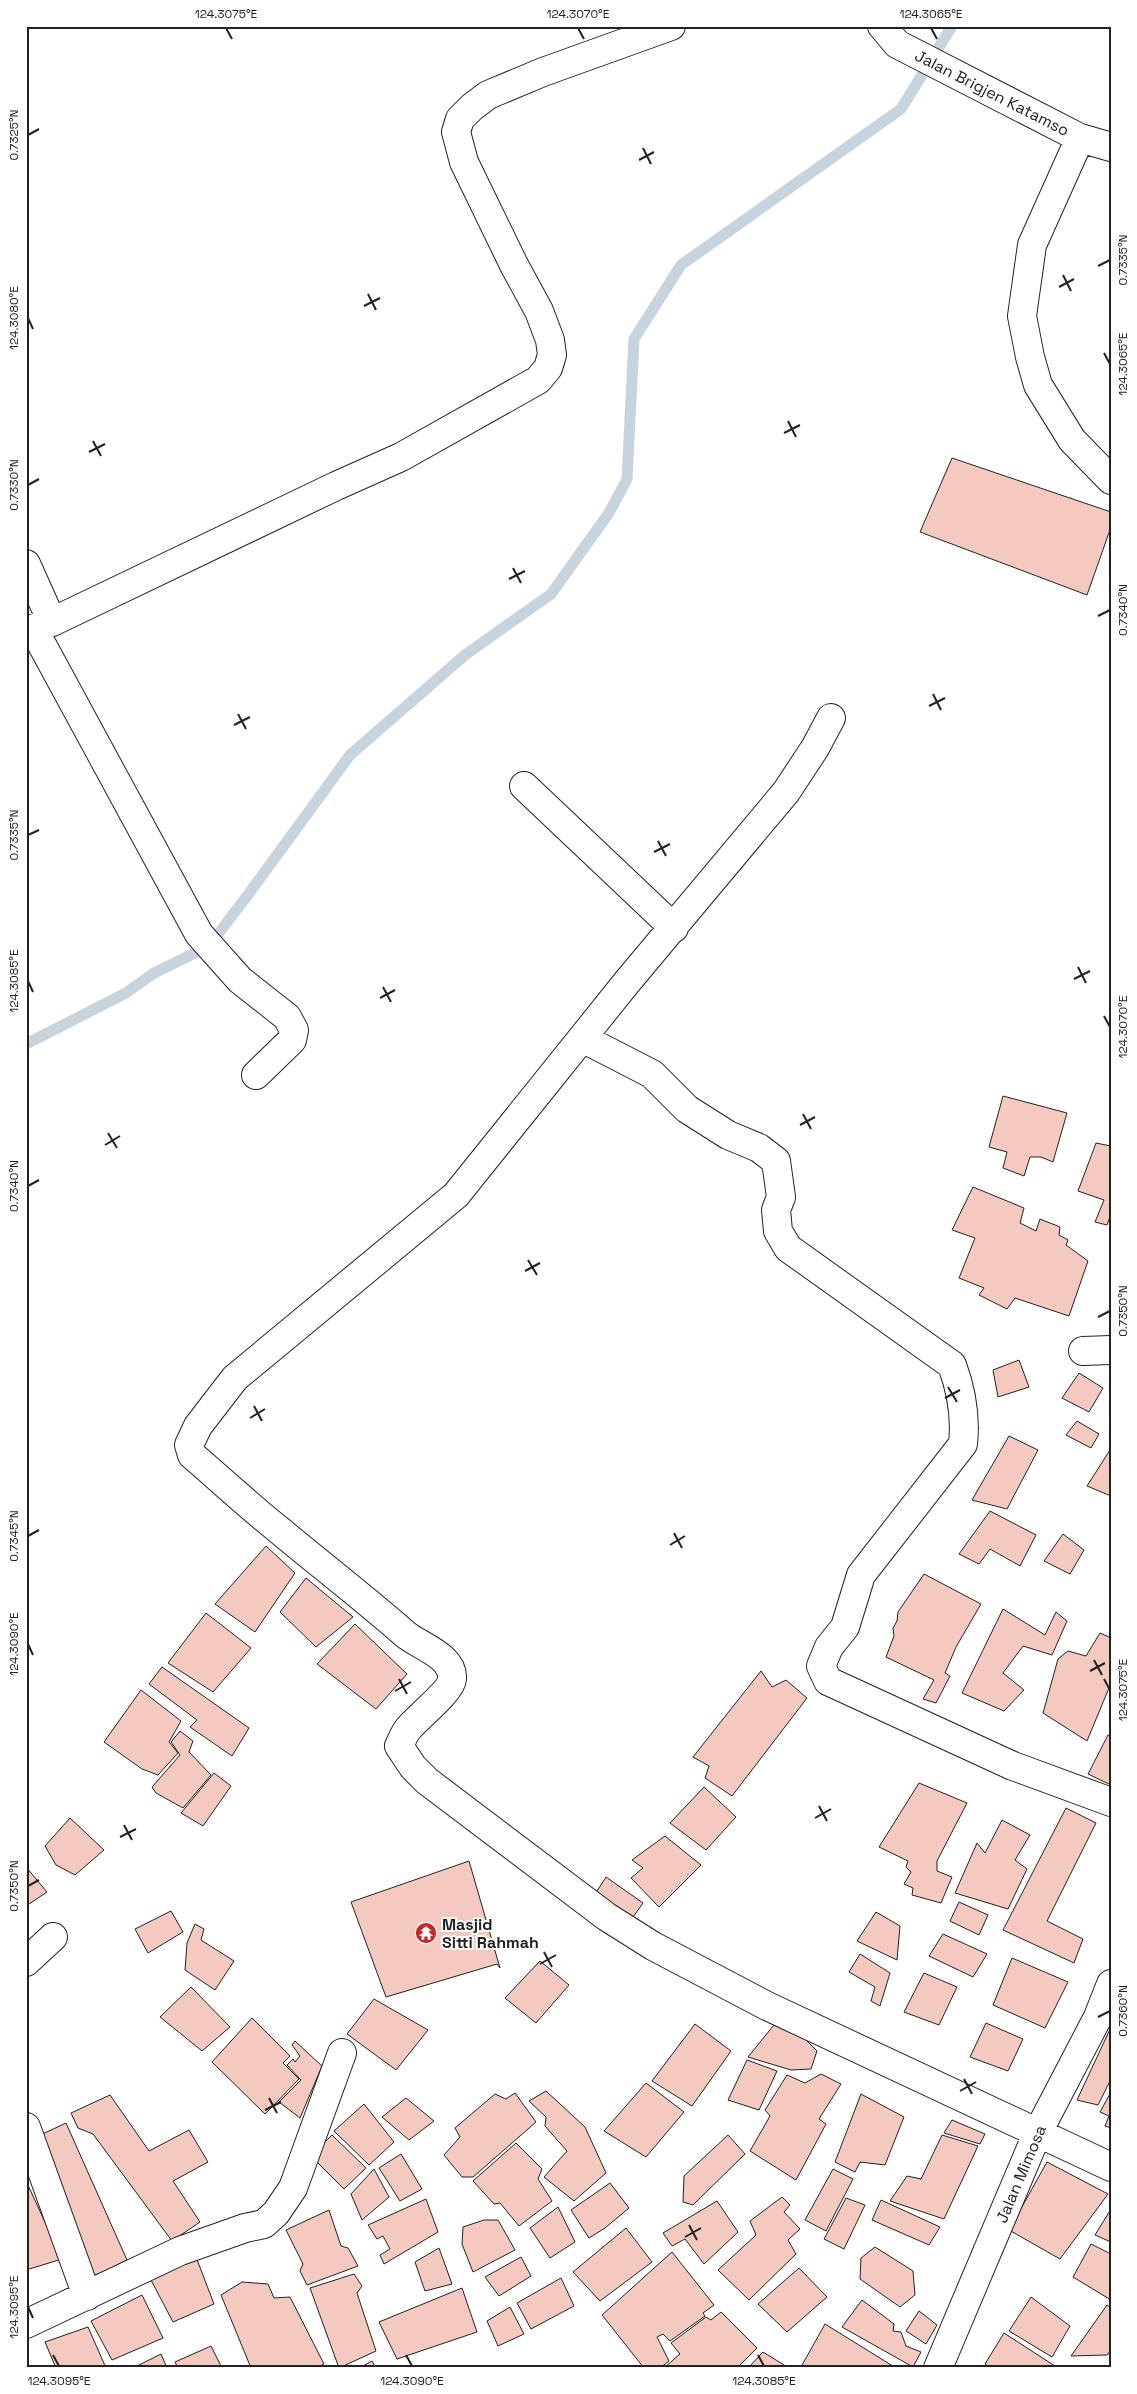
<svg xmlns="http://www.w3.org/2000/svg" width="1137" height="2394" viewBox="0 0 1137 2394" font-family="'Space Grotesk',sans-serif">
<rect width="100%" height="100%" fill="#fff"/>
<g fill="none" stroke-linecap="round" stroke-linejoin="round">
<path stroke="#c7d3dd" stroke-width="11" d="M26 1044 126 993 154 973 209 946 253 888 350 755 465 655 551 594 609 513 627 479 634 339 681 265 901 109 952 26"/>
</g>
<path fill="#f3c9c0" stroke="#222" d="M952 458 1111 512V527L1087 595 920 532Z
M1003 1096 1067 1113 1053 1162 1041 1157H1030L1024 1176 1003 1168 1007 1152 989 1147Z
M1096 1143 1111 1146V1214L1107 1225 1095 1222 1104 1200 1078 1191Z
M973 1187 1024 1208 1020 1223 1036 1231 1040 1219 1060 1227 1059 1235 1068 1240 1066 1245 1088 1261 1069 1316 1015 1298 1007 1309 979 1295 984 1288 959 1278 975 1238 952 1230Z
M1019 1360 1029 1387 998 1397 993 1370Z
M1079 1373 1103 1388 1089 1412 1062 1398Z
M1077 1421 1099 1434 1091 1448 1066 1435Z
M1009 1436 1038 1450 1007 1509 972 1500Z
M1110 1450 1111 1451V1496L1087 1486Z
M990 1511 1036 1535 1020 1566 990 1549 979 1564 959 1554Z
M1063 1534 1084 1550 1070 1574 1044 1561Z
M266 1546 295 1573 255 1632 215 1604Z
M924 1574 981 1604 956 1647 945 1673 950 1676 936 1703 923 1699 934 1680 886 1657 894 1636 893 1628 897 1621 898 1612Z
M306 1578 353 1617 316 1647 280 1612Z
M1003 1609 1045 1635 1056 1612 1067 1621 1052 1655 1023 1646 1003 1673 1024 1690 1004 1711 962 1693Z
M206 1613 251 1648 213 1692 168 1663Z
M355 1624 407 1674 376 1709 317 1664Z
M1100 1633 1111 1638V1683L1087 1741 1043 1713 1058 1659 1068 1651 1086 1656Z
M162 1667 249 1728 232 1756 190 1727 197 1720 149 1684Z
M761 1671 772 1687 786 1680 807 1698 732 1796 705 1778 709 1766 693 1757Z
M141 1690 181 1721 169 1742 178 1753 158 1775 142 1769 104 1742Z
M180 1731 193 1741 189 1752 211 1775 183 1808 156 1793 152 1787 180 1755 171 1742Z
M1108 1735 1111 1736V1785L1088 1774Z
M214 1773 231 1786 203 1826 181 1813Z
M919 1783 967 1803 937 1861V1871L952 1877 941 1903 912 1895 913 1888 904 1884 911 1872 906 1867 908 1861 879 1847Z
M704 1787 736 1817 706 1850 670 1823Z
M1066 1808 1096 1823 1047 1921 1083 1939 1074 1963 1003 1930Z
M70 1818 104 1850 75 1875 56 1865 45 1846Z
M1002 1820 1030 1835 1015 1860 1027 1869 1008 1909 955 1893 977 1843 985 1853Z
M665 1836 701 1865 659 1907 631 1878 643 1868 632 1860Z
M469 1861 500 1968 497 1964 386 1997 351 1902Z
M26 1867 47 1892 26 1906Z
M606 1877 643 1903 631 1920 592 1899Z
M959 1902 988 1915 979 1935 950 1921Z
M171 1911 183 1932 148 1953 135 1929Z
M876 1912 900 1926 897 1960 857 1941Z
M195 1924 204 1929 201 1940 234 1961 215 1990 185 1970 187 1943Z
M943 1934 987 1954 973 1977 929 1956Z
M860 1954 890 1973 880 2006 871 2001 875 1987 849 1972Z
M1012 1958 1068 1982 1045 2028 993 2005Z
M540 1961 569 1985 536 2023 505 1998Z
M924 1973 957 1987 939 2025 904 2012Z
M191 1987 230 2027 202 2051 160 2017Z
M374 1999 428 2030 396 2070 347 2034Z
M252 2018 290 2056 283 2063 299 2079 265 2114 212 2062Z
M986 2023 1023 2039 1008 2071 970 2057Z
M695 2024 731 2051 692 2106 652 2081Z
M774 2025 804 2038 817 2051 811 2069 791 2070 748 2057Z
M1111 2027V2079L1098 2105 1077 2100Z
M295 2041 322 2066 300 2118 279 2102 301 2080 287 2065 293 2059 295 2062 300 2056 292 2045Z
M747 2060 777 2071 759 2110 728 2100Z
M821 2074 841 2084 819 2119 826 2124 796 2180 750 2151 770 2116 765 2110 787 2075 805 2083Z
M646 2083 684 2112 646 2157 604 2131Z
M546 2091 585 2127 606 2173 574 2201 544 2177 567 2151 545 2126 546 2117 529 2101Z
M1111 2092V2128L1105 2126 1109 2116 1100 2112Z
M515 2093 536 2122 473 2177H462L444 2155 460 2137 455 2128 495 2094 506 2099Z
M861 2094 904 2117 885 2165 860 2162 855 2172 835 2162Z
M110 2095 149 2151 189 2130 208 2162 173 2181 200 2222 172 2241 93 2134 78 2128 71 2113Z
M406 2098 434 2121 409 2140 382 2117Z
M364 2104 394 2142 369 2165 334 2131Z
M952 2120 985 2134 980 2144 944 2133Z
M66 2123 127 2260 90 2278 34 2138Z
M332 2135 366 2168 344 2189 311 2156Z
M728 2135 745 2154 693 2205 683 2202 684 2176Z
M942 2135 978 2146 944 2219 890 2201 907 2176 921 2179Z
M516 2143 542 2169 538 2179 552 2201 519 2226 500 2203 494 2204 473 2181Z
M401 2154 422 2189 400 2201 379 2168Z
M1047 2162 1108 2194 1060 2259 1009 2230Z
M374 2169 389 2197 362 2220 351 2194Z
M833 2169 853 2179 826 2231 805 2220Z
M27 2183 62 2259 26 2270V2183Z
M610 2183 629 2208 605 2228 589 2238 571 2210Z
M782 2197 790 2205 784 2212 800 2229 788 2240 796 2254 749 2300 718 2270 756 2235 750 2221Z
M846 2198 865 2205 844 2249 824 2239Z
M426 2199 438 2232 384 2264 380 2255 390 2249 383 2236 377 2239 368 2225Z
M881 2200 940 2227 929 2245 872 2220Z
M717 2201 738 2232 704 2264 685 2239 672 2246 663 2233Z
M558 2207 575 2242 550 2258 530 2228Z
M1111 2209V2242L1095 2235Z
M329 2210 341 2246 348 2248 358 2266 307 2285 300 2271 303 2264 286 2230Z
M484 2220H498L515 2250 473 2272 462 2244 463 2227Z
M626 2228 652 2262 600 2301 573 2272Z
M1091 2244 1111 2254V2300L1073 2277Z
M875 2247 913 2271 915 2295 900 2307 860 2279 861 2258Z
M439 2248 452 2284 425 2291 415 2262Z
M672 2252 714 2305 703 2313 705 2316 670 2341 663 2334 657 2337 669 2361 660 2368H644L602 2315Z
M196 2257 214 2304 173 2322 151 2280Z
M521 2257 531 2276 499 2296 485 2277Z
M799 2268 827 2297 787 2332 758 2304Z
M354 2274 362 2286 357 2293 376 2351 339 2368 310 2288Z
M561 2278 574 2306 531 2329 517 2303Z
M242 2282 268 2284 274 2298 290 2297 324 2364 316 2368H251L221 2295Z
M462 2288 477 2332 397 2359 379 2322Z
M142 2295 163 2338 112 2360 91 2321Z
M1031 2297 1070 2326 1052 2357 1009 2331Z
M862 2300 894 2324 893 2331 901 2332 906 2346 921 2352 913 2367 842 2327Z
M1107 2305 1111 2308V2350L1107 2355 1071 2356Z
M510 2307 524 2334 498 2346 487 2321Z
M919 2311 937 2325 926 2344 906 2331Z
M721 2312 757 2348 737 2368H664L680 2354 671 2343 706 2317 711 2320Z
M825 2324 896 2368 801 2367Z
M88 2327 106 2368H56L45 2342Z
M1004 2333 1058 2368H991L985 2364Z
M211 2346 222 2368H178L175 2362Z
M763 2352 789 2368H748Z
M161 2354 167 2368H133Z
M372 2361 376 2368H359Z"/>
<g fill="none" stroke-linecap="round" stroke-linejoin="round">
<g stroke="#222" stroke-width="30">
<path id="minor" d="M882 26 897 44 1080 138 1111 147
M1080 138 1032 245 1022 316 1030 357 1038 385 1072 440 1111 480
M26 564 52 622
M34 630 199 934 240 980 287 1017 294 1030 292 1040 256 1075
M26 631 52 622 336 486 401 457 538 380 548 368 552 355 550 340 539 311 514 265 464 162 456 132 460 119 472 107 488 95 543 72 671 26
M831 718 815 748 786 792 627 982 456 1195 235 1378 198 1426 189 1445 192 1455C221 1480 249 1506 279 1530 321 1565 364 1598 405 1634 419 1646 454 1656 452 1679 451 1691 418 1717 408 1729 404 1734 402 1740 399 1746L413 1767 427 1781 607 1917 653 1946 767 2006 1111 2167
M524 786 674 928
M582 1038 652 1074 687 1109 728 1135 759 1148 776 1161 781 1197 776 1210 778 1231 788 1248 952 1365C962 1392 966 1416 963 1444L861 1575 845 1627 829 1647 821 1666 828 1681 1013 1766 1111 1802
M1083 1351 1111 1350
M26 1962 53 1937
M26 2127 87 2296
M26 2324 180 2251 245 2228 264 2224 276 2213 293 2188 342 2053
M938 2368 1037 2134 1098 2017 1111 1984"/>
</g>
<use href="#minor" stroke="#fff" stroke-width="28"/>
</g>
<path fill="none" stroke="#222" stroke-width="2" d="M226 28 232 39M578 28 584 39M931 28 937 39M28 135 39 129M643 148 651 164M639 160 654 152M1098 266 1110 260M1063 275 1071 291M1059 287 1074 279M368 294 376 310M364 306 380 298M28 318 33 329M1104 353 1110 364M788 421 796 437M784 433 800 425M93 441 101 456M89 452 105 444M28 485 39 479M513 568 521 583M509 579 525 571M1098 616 1110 610M933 694 941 710M929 706 945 698M238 714 246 729M234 725 250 717M28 835 39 830M658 841 666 856M654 852 670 844M1078 967 1086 983M1074 979 1090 971M28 981 33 992M383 987 391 1002M380 998 395 990M1104 1016 1110 1027M803 1114 811 1129M800 1125 815 1117M108 1133 117 1148M105 1145 120 1136M28 1186 39 1180M528 1260 537 1275M525 1271 540 1263M1098 1317 1110 1311M948 1387 957 1402M945 1398 960 1390M254 1406 262 1421M250 1418 265 1409M674 1533 682 1548M28 1536 39 1530M670 1545 685 1536M28 1644 33 1655M1094 1660 1102 1675M1090 1671 1105 1663M399 1679 407 1694M1104 1679 1110 1690M395 1691 411 1682M819 1806 827 1821M815 1818 831 1809M124 1825 132 1840M120 1837 136 1829M28 1886 39 1880M544 1952 552 1967M540 1964 556 1955M1098 2017 1110 2011M964 2079 972 2094M960 2091 976 2082M269 2098 277 2113M265 2110 281 2102M689 2225 697 2240M685 2237 701 2228M28 2307 33 2318M53 2355 59 2366M406 2355 412 2366M758 2355 764 2366"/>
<defs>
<g id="temple-disc" transform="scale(1.125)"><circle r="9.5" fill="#c62828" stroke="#fff"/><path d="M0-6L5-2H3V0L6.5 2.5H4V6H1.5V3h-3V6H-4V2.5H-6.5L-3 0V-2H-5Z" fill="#fff"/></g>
</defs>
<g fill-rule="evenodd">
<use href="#temple-disc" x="426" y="1933"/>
</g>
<g text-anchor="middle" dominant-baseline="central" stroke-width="4" stroke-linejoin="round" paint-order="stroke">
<g font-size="16" fill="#222" stroke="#fff">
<text transform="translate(992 93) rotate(27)">Jalan Brigjen Katamso</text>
<text transform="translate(1021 2174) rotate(-67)">Jalan Mimosa</text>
</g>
<g font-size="16" font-weight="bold" fill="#222" stroke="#fff" text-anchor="start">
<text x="442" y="1924">Masjid<tspan x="442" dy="18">Sitti Rahmah</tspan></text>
</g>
</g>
<rect width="1137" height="2394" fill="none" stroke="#ffffff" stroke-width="55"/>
<rect x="28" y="28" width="1082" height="2338" fill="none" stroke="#222" stroke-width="2"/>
<g font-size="12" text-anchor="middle" fill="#222">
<text x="226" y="18">124.3075°E</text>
<text x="578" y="18">124.3070°E</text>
<text x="931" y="18">124.3065°E</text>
<text transform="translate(14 135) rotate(-90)" y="4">0.7325°N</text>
<text transform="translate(1123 260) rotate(-90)" y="4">0.7335°N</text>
<text transform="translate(14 318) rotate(-90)" y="4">124.3080°E</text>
<text transform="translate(1123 364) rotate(-90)" y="4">124.3065°E</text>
<text transform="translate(14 485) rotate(-90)" y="4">0.7330°N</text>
<text transform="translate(1123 610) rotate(-90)" y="4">0.7340°N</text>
<text transform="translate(14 835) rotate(-90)" y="4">0.7335°N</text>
<text transform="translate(14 981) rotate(-90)" y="4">124.3085°E</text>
<text transform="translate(1123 1027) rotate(-90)" y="4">124.3070°E</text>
<text transform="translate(14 1186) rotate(-90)" y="4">0.7340°N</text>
<text transform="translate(1123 1311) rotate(-90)" y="4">0.7350°N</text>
<text transform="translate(14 1536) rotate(-90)" y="4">0.7345°N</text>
<text transform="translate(14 1644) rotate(-90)" y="4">124.3090°E</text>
<text transform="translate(1123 1690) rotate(-90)" y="4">124.3075°E</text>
<text transform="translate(14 1886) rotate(-90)" y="4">0.7350°N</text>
<text transform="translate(1123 2011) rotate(-90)" y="4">0.7360°N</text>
<text transform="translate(14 2307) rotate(-90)" y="4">124.3095°E</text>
<text x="59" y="2385">124.3095°E</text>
<text x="412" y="2385">124.3090°E</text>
<text x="764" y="2385">124.3085°E</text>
</g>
</svg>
